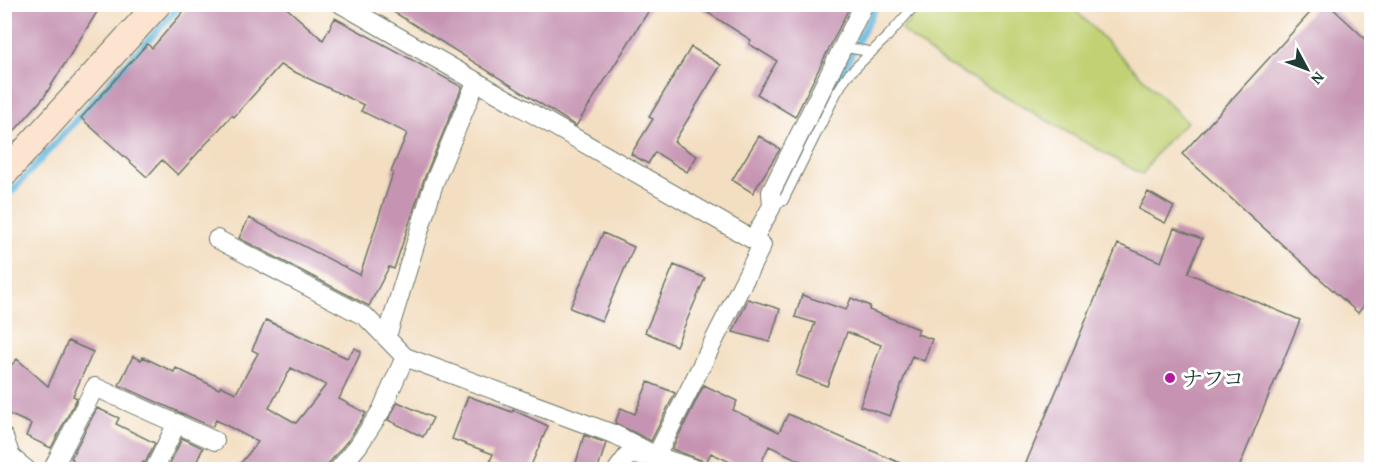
<svg xmlns="http://www.w3.org/2000/svg" width="1376" height="474" viewBox="0 0 1376 474" font-family="'Gentium Book Plus','Noto Serif JP',serif">
<rect width="100%" height="100%" fill="#fff"/>
<filter id="ink" filterUnits="userSpaceOnUse"><feTurbulence type="fractalNoise" baseFrequency=".0167" numOctaves="2"/><feDisplacementMap in="SourceGraphic" scale="12" xChannelSelector="R" yChannelSelector="G"/><feConvolveMatrix kernelMatrix="1 2 1 2 8 2 1 2 1" color-interpolation-filters="sRGB"/></filter>
<filter id="wash" filterUnits="userSpaceOnUse"><feTurbulence type="fractalNoise" baseFrequency=".008" numOctaves="4" result="noise"/><feDisplacementMap in="SourceGraphic" scale="24" xChannelSelector="R" yChannelSelector="G"/><feGaussianBlur stdDeviation="1.35" result="paint"/><feColorMatrix in="noise" values="0 0 0 0 0 0 0 0 0 0 0 0 0 0 0 0 0 1.4 0 .05"/><feComposite in="paint" operator="in"/></filter>
<g filter="url(#wash)">
<rect width="100%" height="100%" fill="#f3dec1"/>
<path fill="#c1d173" stroke="#708754" stroke-width="1.5" d="M924 5H1070L1187 122C1169 138 1154 153 1143 175L940 60 901 30Z"/>
<g fill="none" stroke-linecap="round" stroke-linejoin="round">
<path stroke="#60b6dd" stroke-width="7" d="M778 197 877 4
M4 200 181 4"/>
</g>
<g id="blocks">
<path fill="#c694b2" fill-rule="evenodd" d="M4 4H102L44 97 4 143Z
M190 4H282L323 40 335 18 462 87 424 179 394 269 389 267 369 306 239 238 249 218 360 275 393 173 391 172 407 133 361 111 364 105 280 65 234 117 232 115 178 175 162 160 147 177 81 118 147 44 152 48Z
M381 4H653L576 126Z
M694 4H851L795 117 757 94 777 61 749 44 751 40Z
M1318 4H1328L1371 44V297L1358 313 1182 154Z
M691 47 721 65 674 142 697 156 687 172 655 152 648 164 631 154 653 119 649 117Z
M759 136 780 149 753 193 732 180Z
M1148 192 1174 207 1165 223 1138 209Z
M1174 228 1202 239 1188 273 1300 320 1238 470H1023L1118 244 1161 262Z
M603 233 634 247 602 321 570 308Z
M674 265 705 278 676 346 645 332Z
M802 295 846 310 851 298 870 306 869 310 919 329 917 334 932 339 924 361 912 356 890 416 860 406 881 345 847 332 827 386 796 375 815 323 795 317Z
M748 299 780 309 770 342 733 332Z
M266 320 347 358 355 348 361 352 339 399 366 413 349 439 329 463 327 470H235L258 442 216 420 212 427 119 385 133 356 141 360 143 357 174 372 176 368 219 389 221 386 236 393 258 353 252 350ZM291 368 326 385 296 423 269 408Z
M68 341 93 352 73 396 77 398 51 448 26 436 31 424 4 412V373L17 359 48 386Z
M648 382 675 393 651 441 615 423 621 408 635 414Z
M704 385 737 401 733 410 779 432 788 414 916 470H805L807 464 769 446 758 470H747L711 453 706 462 672 449Z
M468 396 512 412 513 410 548 426 529 470H510L490 461 493 454 452 439Z
M398 402 433 418 423 437 388 420Z
M97 408 119 418 116 424 155 443 145 463 143 462 139 470H68L73 459 71 458Z
M584 435 606 443 598 469 576 463Z
M182 438 203 448 196 463 210 470H167Z"/>
</g>
</g>
<g filter="url(#ink)">
<use href="#blocks" fill-opacity="0" stroke="#697565" stroke-width="1.5"/>
<g fill="none" stroke-linecap="round" stroke-linejoin="round">
<g stroke="#697565" stroke-width="11">
<path id="lane" d="M843 47 872 52
M772 206 783 201 836 94 847 76 888 36 916 4"/>
</g>
<g stroke="#697565" stroke-width="20">
<path id="street" d="M341 4 762 245 656 456
M217 239 366 317 405 357 616 435 656 456 698 470
M753 240 772 206 771 192 864 4
M384 335 389 330 434 183 476 82
M4 437 11 457 27 470
M52 470 95 387 215 441
M154 470 177 423
M338 470 358 446 381 411 405 357
M617 470 628 455 651 456"/>
</g>
<g stroke="#697565" stroke-width="28">
<path id="secondary" d="M4 174 158 4"/>
</g>
<use href="#lane" stroke="#fff" stroke-width="9"/>
<use href="#street" stroke="#fff" stroke-width="18"/>
<use href="#secondary" stroke="#fde4d1" stroke-width="26"/>
</g>
</g>
<circle fill="#b5179e" stroke="#fff" stroke-width="2" cx="1170" cy="378" r="6"/>
<g text-anchor="middle" dominant-baseline="central" stroke-width="6" stroke-linejoin="round" paint-order="stroke">
<g font-size="21" fill="#1f3d34" stroke="#fff" text-anchor="start">
<text x="1182" y="378">ナフコ</text>
</g>
</g>
<rect width="1376" height="474" fill="none" stroke="#fff" stroke-width="24"/>
<g transform="translate(1307 69) rotate(131)" stroke="#ffffff" stroke-width="4.5" paint-order="stroke">
<path d="M0-4.5L10 22L0 15L-10 22Z" fill="#1f3d34"/>
<text y="-9" font-size="16" font-weight="bold" text-anchor="middle" fill="#1f3d34">N</text>
</g>
</svg>
